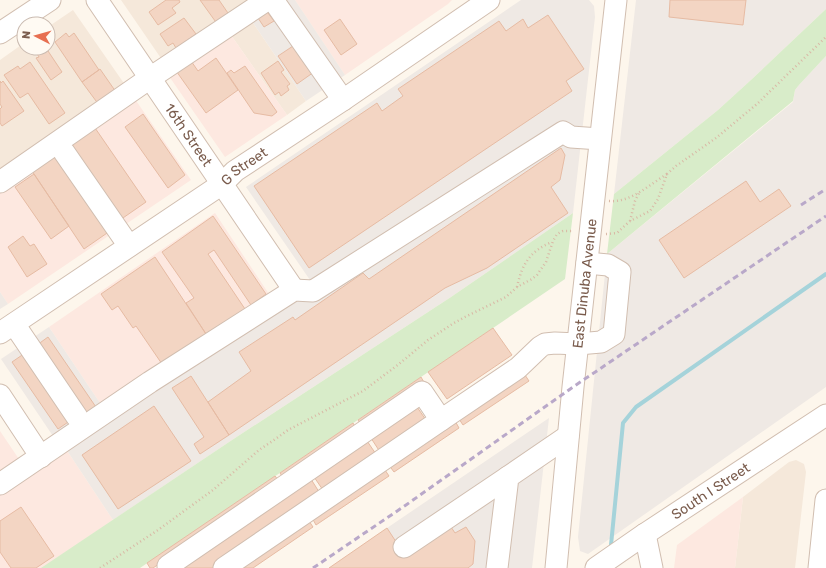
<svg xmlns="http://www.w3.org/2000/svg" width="826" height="568" viewBox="0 0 826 568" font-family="Rubik,sans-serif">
<rect width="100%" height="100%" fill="#fdf6ec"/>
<path fill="#f5e8da" d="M121 0H267L247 14 306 101 287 115 226 28 167 67Z
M73 10 130 92 0 182V60L24 43V48H48V27Z
M796 460 804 464 806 472 795 568H735L743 497 789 462Z"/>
<path fill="#fde8e0" d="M295 0H452L448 4 345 75Z
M226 28 287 115 225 157 164 69Z
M130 92 191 180 8 304 0 292V182Z
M215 213 275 303 106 412 49 327Z
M0 431 25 468 62 443 113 520 42 568H0Z
M743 497 735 568H674L677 545Z"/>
<path fill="#efe9e4" d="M267 0H295L345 75 306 101 247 14Z
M521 0H589L594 6 595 17 573 213 451 297 232 440 113 520 62 443 59 445 1 359 49 327 106 412 310 280 246 187Z
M636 0H826V9L752 79 718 110 614 194Z
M826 56V387L588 554 580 551 578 537 607 254 793 102 795 90 799 85Z
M0 292 8 304 0 309Z
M549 418 532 568H329L387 528Z"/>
<path fill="#d8ecc9" d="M826 9V56L799 85 795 90 793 101 607 254 614 194 718 110 752 79Z
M573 213 565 279 140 568H41L232 440 451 297Z"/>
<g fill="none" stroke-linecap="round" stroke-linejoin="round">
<path stroke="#a5d3da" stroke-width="4" d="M611 545 623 423 636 407 826 274"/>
</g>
<path fill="#f3d5c3" stroke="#e6bba3" d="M166 0H179L180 2 172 8 176 13 158 25 149 12Z
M200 0H219L230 16 218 25Z
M670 0H746L743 25 669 17Z
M265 9 274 21 264 27 256 15Z
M548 15 584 69 566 81 572 91 309 268 254 186 377 103 382 111 403 96 398 89 499 21 506 31 523 19 528 28Z
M184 18 196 34 176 48 173 43 168 46 160 34Z
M340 19 357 44 341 55 324 30Z
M66 33 69 37 74 33 99 70 82 82 55 42Z
M296 44 314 72 297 84 278 56Z
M42 48H46L62 72 51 80 36 58 39 57 36 52Z
M189 58 198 71 216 58 238 90 206 113 174 68Z
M278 61 284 70 281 72 290 84 287 86 289 90 281 96 279 92 275 95 261 73Z
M30 62 65 113 49 124 28 93 20 98 4 75 18 66 20 69Z
M245 66 277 112 272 116 254 113 227 73 231 70 234 73Z
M100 69 116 92 99 105 82 82Z
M0 81 1 83 3 81 24 111 2 126 0 123V109L2 107 0 104Z
M143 114 185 175 168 188 125 127Z
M93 125 146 202 120 220 67 143Z
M561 148 565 155 560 180 551 187 568 213 487 268 445 288 229 435 208 402 251 371 239 352 293 317 295 320 363 273 369 279Z
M56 150 110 231 84 249 30 168Z
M34 174 69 226 51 239 15 187Z
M746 181 760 202 779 189 791 206 684 278 659 240Z
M213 216 266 294 251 305 214 250 208 254 245 309 206 334 186 303 194 298 162 252Z
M23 236 30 246 34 244 47 264 27 277 8 247Z
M155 257 206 334 162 364 136 326 133 328 118 306 112 310 101 294Z
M493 328 512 355 447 399 428 372Z
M48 337 98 410 87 417 37 345Z
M28 351 74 418 58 429 12 362Z
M523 372 529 381 463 425 457 416Z
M191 376 229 435 200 454 194 444 204 437 172 388Z
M421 377 425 384 362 426 358 420Z
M415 404 428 423 382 455 369 435Z
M154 406 191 461 118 509 82 455Z
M454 419 459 428 394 472 388 464Z
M353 423 357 430 284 479 280 473Z
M365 438 378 457 325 493 312 474Z
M383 467 389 476 316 525 311 516Z
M275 476 280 482 153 568H150L147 563Z
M309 476 321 495 214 568H180Z
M21 507 54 556 36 568H11L0 552V521Z
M307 518 313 527 253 568H234Z
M449 524 455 533 466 527 475 541 473 564 468 568H329L387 528 404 554Z"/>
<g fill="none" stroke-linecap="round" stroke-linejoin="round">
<g stroke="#d1beb0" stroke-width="23">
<g id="minor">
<path id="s1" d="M97 0 294 290"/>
<path d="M273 0 343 100"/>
<path d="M0 33 50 0"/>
<path d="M64 152 129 246"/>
<path d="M0 182 150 78 267 0"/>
<path d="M14 324 77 417"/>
<path id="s2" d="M0 333 222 184 235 171 343 100 489 0"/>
<path d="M0 395 41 457"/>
<path d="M441 420 518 368 540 347 545 344 555 343 578 344 601 342 614 334 620 272 608 265 587 263"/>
<path d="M0 484 150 382 294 290 313 291 563 132 571 137 600 139"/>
<path d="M645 534 652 568"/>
<path d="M404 547 508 477"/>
<path d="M169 568 168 566 422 392 441 420 224 568"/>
<path d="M497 568 508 477 568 436"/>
<path id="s3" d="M556 568 573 387 616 0"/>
<path id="s4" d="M596 568 645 534 826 415"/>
<path d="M819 568 826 500"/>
</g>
</g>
<path stroke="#d9b8a5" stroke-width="2.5" stroke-dasharray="1 3" stroke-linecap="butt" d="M609 201C630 203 649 185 667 174
M630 221 635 201 639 193
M606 234 617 233 630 221 650 211 658 199 667 174 676 166 716 138 757 104 826 37
M517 287C522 264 530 251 552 242
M100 568 158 530 213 490 259 450 274 440 288 430 363 391 399 364 428 340 454 323 465 317 506 297 517 287 532 279 537 275 546 262 553 241 557 234 563 231H574"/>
<use href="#minor" stroke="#fff" stroke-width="21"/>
<path stroke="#b9a8c9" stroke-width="3" stroke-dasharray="6 4" stroke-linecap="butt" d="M801 205 826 189
M313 568 406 505 573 387 826 216"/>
</g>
<g text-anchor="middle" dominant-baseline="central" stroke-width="3.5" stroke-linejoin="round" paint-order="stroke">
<g font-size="14" fill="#7a5c4d" stroke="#fffaf3">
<text stroke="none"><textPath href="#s1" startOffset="163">16th Street</textPath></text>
<text stroke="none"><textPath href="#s2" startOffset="296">G Street</textPath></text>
<text stroke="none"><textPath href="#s3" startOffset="286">East Dinuba Avenue</textPath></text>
<text stroke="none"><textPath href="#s4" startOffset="138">South I Street</textPath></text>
</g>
</g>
<g transform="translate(36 36) rotate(276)"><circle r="19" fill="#fffaf3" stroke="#cabbb1"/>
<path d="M0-3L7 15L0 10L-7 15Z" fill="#e76f51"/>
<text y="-6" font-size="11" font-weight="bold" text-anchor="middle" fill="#7a5c4d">N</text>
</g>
</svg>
